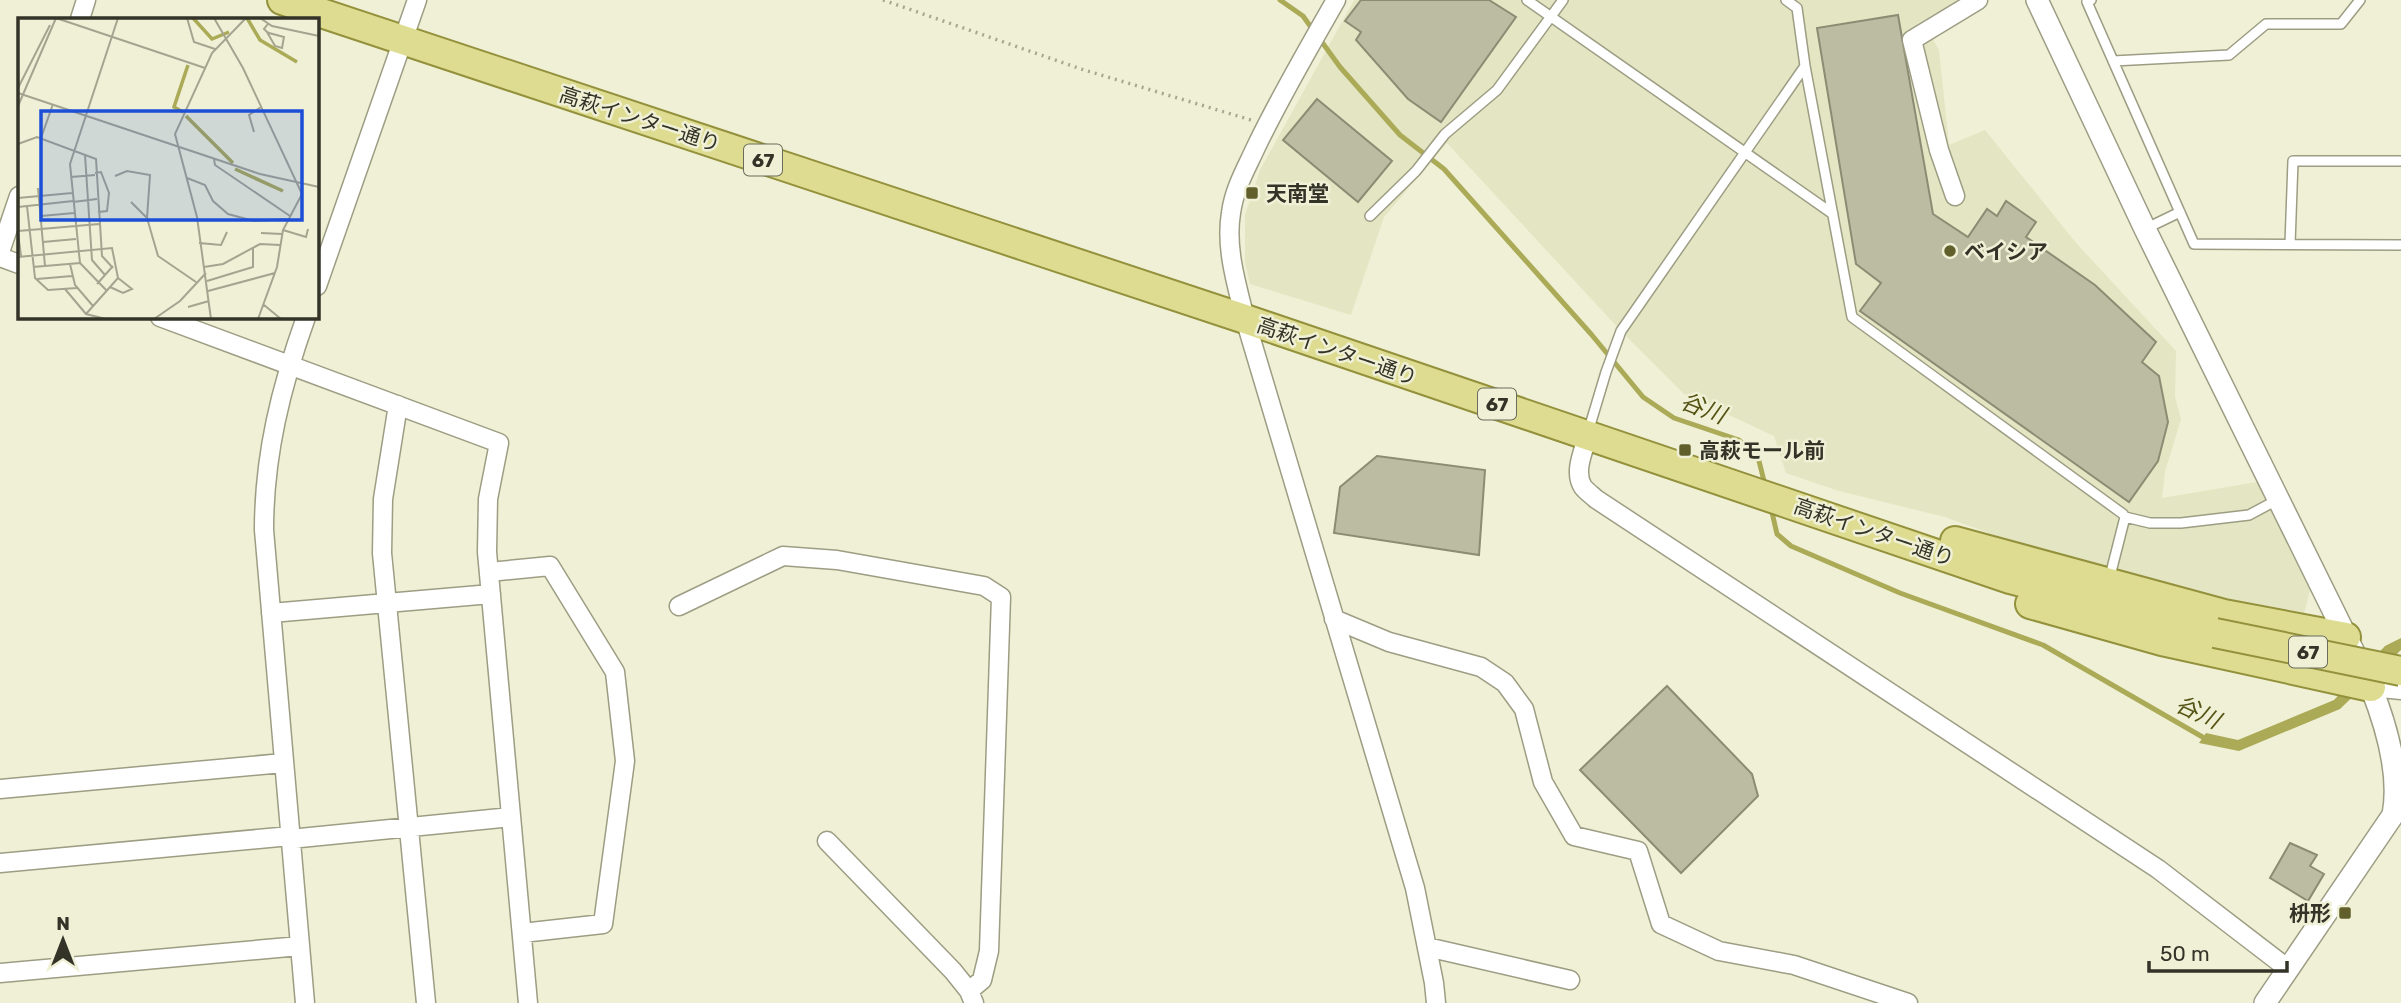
<svg xmlns="http://www.w3.org/2000/svg" width="2401" height="1003" viewBox="0 0 2401 1003" font-family="Rubik,'Noto Sans JP',sans-serif">
<rect width="100%" height="100%" fill="#eff0d5"/>
<path fill="#e4e5c3" d="M1354 0H1958L1924 24 1939 50 1949 145 1985 130 2077 244 2176 351 2175 397 2181 419 2165 472 2162 498 2257 482 2310 590 2304 614 2213 596 2019 544 1945 517 1839 491 1786 473 1774 436 1684 394 1621 331 1447 143 1384 217 1351 315 1250 284 1245 262V215L1260 170Z"/>
<path fill="#abaa57" d="M2401 638V650L2340 709 2239 751 2199 743 2206 733 2238 740 2334 700 2385 646Z"/>
<g fill="none" stroke-linecap="round" stroke-linejoin="round">
<path stroke="#abaa57" stroke-width="5" d="M1280 0 1303 16 1313 30
M1319 38 1340 67 1400 135 1444 169 1591 334 1643 397 1674 418 1739 440 1758 457 1765 485
M1771 508 1777 534 1791 546 1900 593 2043 645 2206 739"/>
</g>
<path fill="#bcbca3" stroke="#8c8c74" stroke-width="2" d="M1361 0H1489L1516 17 1441 122 1408 99 1356 40 1361 32 1345 21Z
M1898 15 1933 214 1968 237 1987 209 1997 216 2006 201 2036 222 2026 237 2095 285 2156 342 2142 362 2159 376 2168 422 2158 461 2129 502 1860 311 1881 283 1856 264 1817 28Z
M1317 99 1392 161 1358 202 1283 140Z
M1377 456 1485 470 1479 555 1334 533 1340 487Z
M1667 686 1752 774 1758 796 1681 873 1580 770Z
M2290 843 2317 855 2310 866 2324 874 2308 901 2270 878Z"/>
<g fill="none" stroke-linecap="round" stroke-linejoin="round">
<g stroke="#9d9d84" stroke-width="12">
<path id="service" d="M1527 0 1833 214
M1786 0 1797 8 1805 66 1852 317 2123 514 2125 517 2150 523H2181L2249 515 2277 500
M2091 0 2087 2 2194 244 2401 245
M2113 61 2229 55 2266 24H2341L2360 0
M1370 216 1416 171 1445 134 1497 90 1563 0
M2147 228 2180 212
M2290 244 2293 161H2401
M1588 432 1606 372 1621 331 1805 66
M2109 580 2125 517"/>
</g>
<g stroke="#9d9d84" stroke-width="21">
<path id="minor" d="M1336 0C1308 49 1280 97 1256 147 1246 169 1234 189 1231 213 1225 248 1237 285 1245 319L1415 888 1434 983 1436 1003
M80 19 86 0
M1955 196 1939 150 1912 40 1978 0
M0 252 19 196
M0 257 19 264
M317 286 417 0
M160 317 499 443 488 499 487 552 528 1003
M398 405 383 499 382 553 426 1003
M1588 435C1584 450 1573 472 1583 487 1586 491 1593 496 1596 499L2158 869 2287 968
M489 572 550 566 615 672 625 761 603 924 522 933
M679 606 783 556 837 560 984 586 1001 597 989 951 982 980 969 991
M271 613 491 594
M1334 619 1389 642 1481 667 1505 683 1524 709 1543 782 1574 836 1638 851 1661 924 1719 951 1794 965 1908 1003
M2371 687 2401 690
M0 789 283 763
M290 839 511 817
M827 841 953 971 969 991 974 1003
M0 863 290 836
M1427 947 1570 980
M0 973 300 946
M305 1003 264 530C264 455 281 387 306 317"/>
</g>
<g stroke="#9d9d84" stroke-width="24">
<path id="tertiary" d="M2037 0 2145 229 2371 687C2386 725 2401 774 2393 815L2265 1003"/>
</g>
<g stroke="#94913c" stroke-width="32">
<path id="primary" d="M282 0 1245 319 2010 579 2215 633
M1955 541 2224 614 2346 637
M2030 604 2162 641 2371 687"/>
</g>
<path stroke="#a6a792" stroke-width="3.5" stroke-dasharray="2 5" stroke-linecap="butt" d="M883 0 1081 69 1251 120"/>
<use href="#service" stroke="#fff" stroke-width="9"/>
<use href="#minor" stroke="#fff" stroke-width="18"/>
<use href="#tertiary" stroke="#fff" stroke-width="21"/>
<use href="#primary" stroke="#dedc91" stroke-width="28"/>
<g stroke="#94913c" stroke-width="32" stroke-linecap="butt">
<path id="primary-bridge" d="M2215 633 2401 671"/>
</g>
<use href="#primary-bridge" stroke="#dedc91" stroke-width="28"/>
</g>
<g fill="#61602d" stroke="#eff0d5" stroke-width="2.5">
<rect x="1245" y="186" width="14" height="14" rx="3.5"/>
<circle cx="1950" cy="251" r="7"/>
<rect x="1678" y="443" width="14" height="14" rx="3.5"/>
<rect x="2338" y="906" width="14" height="14" rx="3.5"/>
</g>
<g text-anchor="middle" dominant-baseline="central" stroke-width="5" stroke-linejoin="round" paint-order="stroke">
<g fill="#eff0d5" stroke="#6b6c5c" stroke-width="2">
<rect x="744" y="144.5" width="38" height="31" rx="5"/>
<rect x="1478" y="388.5" width="38" height="31" rx="5"/>
<rect x="2289" y="636.5" width="38" height="31" rx="5"/>
</g>
<g font-size="19" font-weight="bold" fill="#333328">
<text x="763" y="160">67</text>
<text x="1497" y="404">67</text>
<text x="2308" y="652">67</text>
</g>
<g font-size="21" fill="#333328" stroke="#eff0d5">
<text transform="translate(640 119) rotate(18)">高萩インター通り</text>
<text transform="translate(1337 351) rotate(19)">高萩インター通り</text>
<text transform="translate(1874 532) rotate(19)">高萩インター通り</text>
</g>
<g font-size="21" font-weight="bold" fill="#333328" stroke="#eff0d5" text-anchor="start">
<text x="1266" y="193">天南堂</text>
<text x="1964" y="251">ベイシア</text>
<text x="1699" y="450">高萩モール前</text>
<text x="2331" y="913" text-anchor="end">枡形</text>
</g>
<g font-size="23" font-style="italic" fill="#545314" stroke="#eff0d5">
<text transform="translate(1703 408) rotate(21)">谷川</text>
<text transform="translate(2198 712) rotate(25)">谷川</text>
</g>
</g>
<g transform="translate(18 18)">
<rect width="301" height="301" fill="#eff0d5"/>
<path fill="none" stroke="#abaa57" stroke-width="3.5" d="M175 0 194 21 211 14M229 0 242 22 279 44M165 94 156 89 170 47M168 98 215 145M217 151 265 173"/>
<path fill="none" stroke="#a4a490" stroke-width="2" d="M38 0 187 50M169 0 176 24 197 31M196 0 225 50 284 176 265 212 259 249 240 301M242 0 254 8 301 18M249 14 257 28 264 30 266 19 251 15 249 14 246 11 250 6M0 70 32 7M0 75 242 156 301 169M0 88 38 0M236 114 231 97 243 89M23 120 35 86M0 126 19 119 78 141 84 238 95 250M67 137 74 242 87 257M196 141 197 147 272 198M77 155 83 154 91 175 89 193 80 194M97 158 109 153 132 157 129 200 140 238 178 264M53 159 77 157M169 160 187 167 195 183 210 196 236 203 269 201M20 170 27 248M0 180 54 175M55 184 79 181M113 184 129 200M9 188 17 260 30 272 59 270M0 189 55 183M23 198 56 195M265 212 288 219 290 211M0 213 81 206M0 215 3 238M243 215 264 216M25 224 58 221M181 225 203 227 209 214M0 239 94 230 100 260 114 271 105 275 92 269M52 246 57 267 75 288M15 249 62 245M186 249 205 246 242 226 262 227M19 261 54 258M189 263 235 249V229M79 266 95 248M47 271 68 296 88 301M89 273 62 245 52 146 100 0M190 273 257 255M246 287 263 301M170 289 191 283M68 296 100 260M136 301 162 283 188 255M193 301 179 199 157 116 194 35 228 0M203 301H229"/>
<path fill="#1d4ed8" fill-opacity="0.15" stroke="#1d4ed8" stroke-width="3.5" d="M23 93H284V202H23Z"/>
<rect width="301" height="301" fill="none" stroke="#333328" stroke-width="3.5"/>
</g>
<g transform="translate(63 940)" stroke="#eff0d5" stroke-width="5" paint-order="stroke">
<path d="M0-5L12 26L0 18L-12 26Z" fill="#333328"/>
<text y="-10" font-size="19" font-weight="bold" text-anchor="middle" fill="#333328">N</text>
</g>
<path d="M2149 961v10h138v-10" fill="none" stroke="#333328" stroke-width="3.5"/>
<text x="2160" y="961" font-size="21" fill="#333328" stroke="#eff0d5" stroke-width="5" paint-order="stroke">50 m</text>
</svg>
